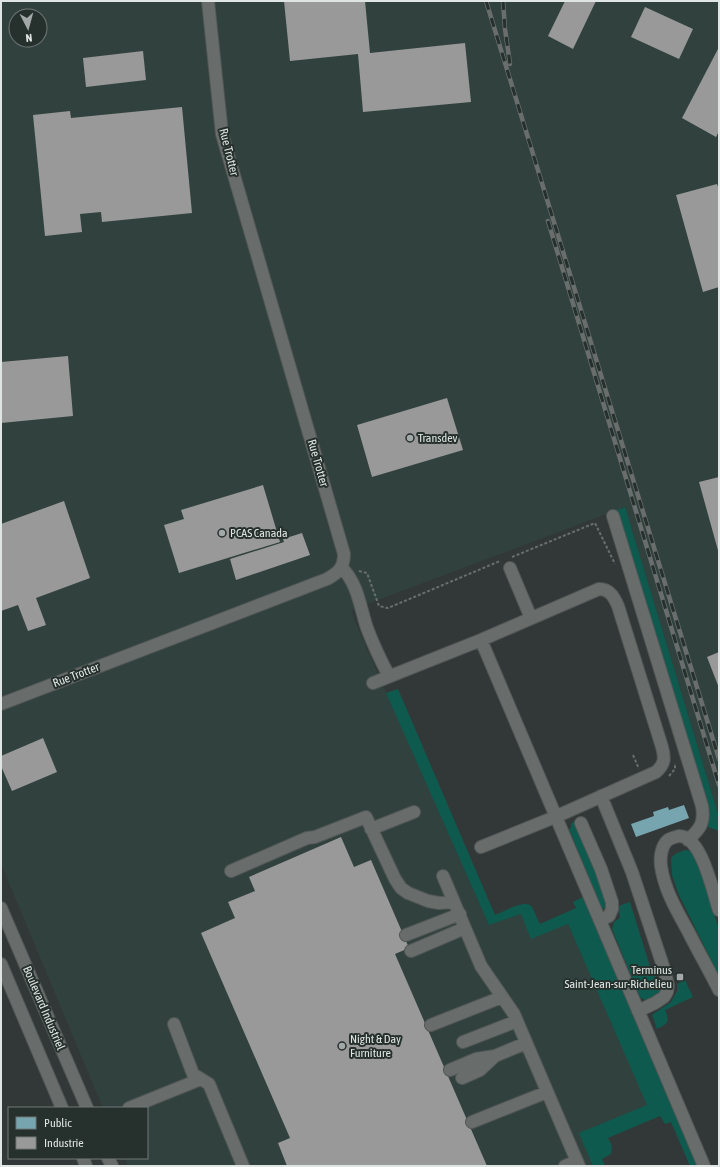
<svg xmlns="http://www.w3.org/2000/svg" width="720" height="1167" viewBox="0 0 720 1167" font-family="'Asap Condensed',sans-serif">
<rect width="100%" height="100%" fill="#323837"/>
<path fill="#31423e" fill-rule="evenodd" d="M1 1H719V817L625 507 351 610 355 622 489 925 521 914 532 938 568 924 648 1105 580 1133 593 1166H128L125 1158H147V1108H103L1 864ZM16 16H40V40H16Z"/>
<path fill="#0f5a4e" d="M625 507 719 817V831L706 826 709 818 708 812 615 511Z
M398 689 495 915C503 912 526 898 532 907 535 912 537 919 540 924L576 908 573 902 583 897 697 1166H690L671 1122 665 1124 660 1116 608 1138 612 1146 611 1154 602 1159 605 1166H593L579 1133 647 1105 568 924 531 939 521 914 489 925 386 693Z
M574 821 595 871 608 907 602 909 569 829 571 828V824Z
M685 850 691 851 697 857 719 930V976L678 893 672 875 671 858 675 854Z
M630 902 652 973C659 979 663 985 661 993 654 998 648 1004 640 997L612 929 614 922 620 918 618 906Z
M685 980 693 997 665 1010C670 1022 668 1024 657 1029L652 1015 671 1002 677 991V984Z"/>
<path fill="#76a5af" d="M684 805 689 818 636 837 631 824 654 816 653 812 668 807 669 810Z"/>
<path fill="#999" d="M284 1H365L370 53 465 43 471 102 363 112 358 54 290 61Z
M565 1H596L573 49 548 36Z
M645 7 693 29 679 59 631 37Z
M719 47V131L716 137 682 118Z
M143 51 146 80 86 87 83 58Z
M182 107 192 213 102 222 101 212 80 214 82 232 45 236 33 115 70 111 71 118Z
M717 184 719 190V287L703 292 676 195Z
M68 356 73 416 1 423V362Z
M447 398 463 450 372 477 357 425Z
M719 477V554L699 482Z
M263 485 280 542 179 573 164 525 184 519 181 510Z
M64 501 90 578 36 598 46 625 28 631 18 605 1 611V524Z
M302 533 310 555 236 580 230 559 284 542 283 539Z
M719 652V688L707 657Z
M43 738 57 772 12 791 1 766V756Z
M341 837 354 867 371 860 409 948 395 954 487 1166H287L278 1143 290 1138 201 933 235 918 228 902 255 891 249 877Z"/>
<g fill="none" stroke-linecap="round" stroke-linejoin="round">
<g stroke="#525756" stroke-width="14">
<path id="minor" d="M613 516 702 806C705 823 700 829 688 840
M342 568C358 584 360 607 367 628 373 644 381 661 389 676
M510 568 531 618
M481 640 704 1166
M373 683 481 640 599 589C610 589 614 597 618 606L662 747C665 758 665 764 656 772L555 817 481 847
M1 704 327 579C338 573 344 568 344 554L222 134 208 1
M601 796 632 872 664 969 668 985 667 992 664 997 655 1003 638 1011
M581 823 601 869 612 902V909L609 916 600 920
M371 829 414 812
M231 871 307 838 315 837 366 817 395 879 401 888 408 893 428 901 439 903 454 902
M443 876 481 966 514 1014 579 1166
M1 908 87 1108
M719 910C713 893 702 836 679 836 675 837 671 838 668 840 661 846 660 858 661 866 664 889 677 911 688 931 698 951 709 970 719 990
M406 935 460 914
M411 951 465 928
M1 964 62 1108
M174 1024 193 1074 209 1084 243 1166
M431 1025 502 997
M463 1042 517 1021
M450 1070 476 1059 495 1056
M462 1078 480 1070 495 1056 526 1043
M129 1108 201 1079
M472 1122 547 1092
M83 1158 86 1166
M108 1158 112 1166
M565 1166 577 1161"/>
</g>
<path stroke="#696e6d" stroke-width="2" stroke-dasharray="3 2" stroke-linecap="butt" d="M512 557 595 523 615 564
M359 571 367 573 379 606 388 608 500 561
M633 755 639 769
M669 776 675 769V763"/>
<use href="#minor" stroke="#686d6c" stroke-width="12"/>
<g stroke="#696e6d" stroke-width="4.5">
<path id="rail" d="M486 1 719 759
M503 1 505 29 510 64
M548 221 719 785"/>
</g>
<use href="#rail" stroke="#26302d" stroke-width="3" stroke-dasharray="9" stroke-linecap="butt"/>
</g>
<g fill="#a2a8a7" stroke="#26302d" stroke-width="1.5">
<circle cx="410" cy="438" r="4"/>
<circle cx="222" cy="533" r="4"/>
<rect x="676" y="973" width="8" height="8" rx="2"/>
<circle cx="342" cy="1046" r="4"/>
</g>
<g text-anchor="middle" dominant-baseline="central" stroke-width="4" stroke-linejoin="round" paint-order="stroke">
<g font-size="12" fill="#dfe5e3" stroke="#26302d">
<text transform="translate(229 152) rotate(76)">Rue Trotter</text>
<text transform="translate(318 463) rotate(74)">Rue Trotter</text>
<text transform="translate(76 675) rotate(-21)">Rue Trotter</text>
<text transform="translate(44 1008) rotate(67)">Boulevard Industriel</text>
</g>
<g font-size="12" fill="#dfe5e3" stroke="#26302d" text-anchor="start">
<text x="418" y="438">Transdev</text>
<text x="230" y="533">PCAS Canada</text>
<text x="672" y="970" text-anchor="end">Terminus<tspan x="672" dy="14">Saint-Jean-sur-Richelieu</tspan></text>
<text x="350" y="1039">Night &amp; Day<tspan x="350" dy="14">Furniture</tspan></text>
</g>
</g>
<rect width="720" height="1167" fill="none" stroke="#dfe5e3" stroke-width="4"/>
<rect x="8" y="1107" width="140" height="52" fill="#26302d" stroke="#707876"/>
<rect x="16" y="1117" width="20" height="12" fill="#76a5af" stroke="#707876"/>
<text x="44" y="1127" font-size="12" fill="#dfe5e3">Public</text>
<rect x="16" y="1137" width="20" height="12" fill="#999999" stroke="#707876"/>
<text x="44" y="1147" font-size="12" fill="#dfe5e3">Industrie</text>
<g transform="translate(28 28) rotate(174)"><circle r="19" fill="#26302d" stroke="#707876"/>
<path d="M0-3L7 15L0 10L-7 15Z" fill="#a2a8a7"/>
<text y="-6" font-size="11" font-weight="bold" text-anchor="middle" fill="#dfe5e3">N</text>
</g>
</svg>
